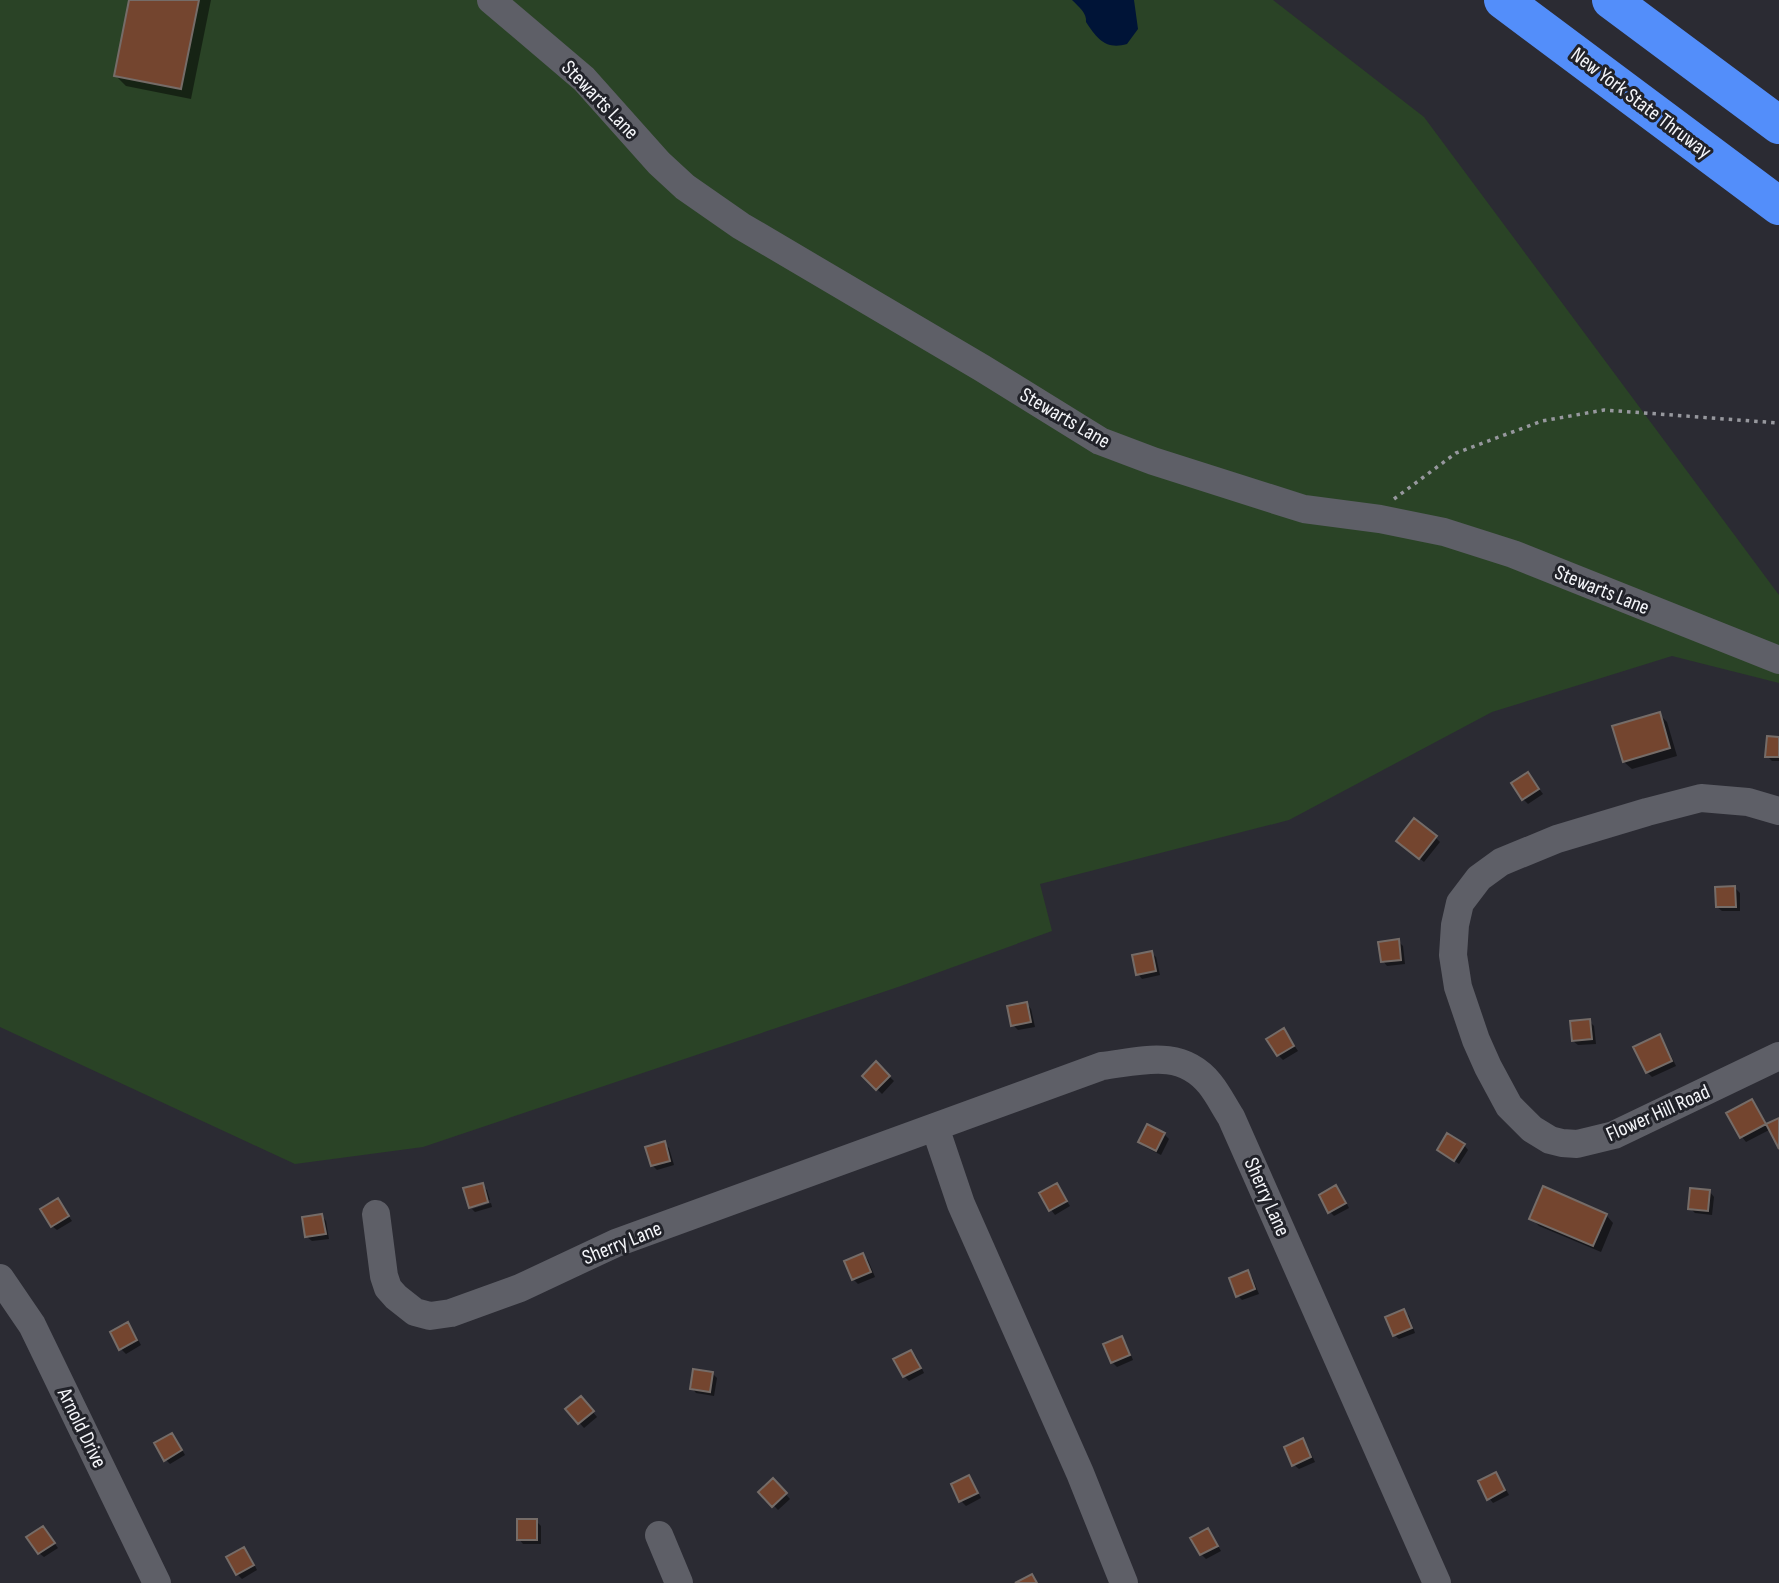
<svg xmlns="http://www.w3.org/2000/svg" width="1779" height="1583" viewBox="0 0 1779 1583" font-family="'Sofia Sans Condensed',sans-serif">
<rect width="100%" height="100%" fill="#2b2b33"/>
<path fill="#2a4326" d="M0 0H1273L1424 117 1779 595V683L1672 656 1492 712 1289 820 1040 884 1052 931 901 986 423 1147 295 1164 0 1027Z"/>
<path fill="#001437" d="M1072 0H1134L1138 29 1127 44C1106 50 1097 39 1086 22 1087 13 1079 7 1072 0Z"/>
<path fill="#0007" d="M130 0H211L191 99 126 86 115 75Z
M1659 714 1667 722 1677 756 1632 769 1624 762Z
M1779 739V761H1772L1767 756Z
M1528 774 1543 794 1528 804 1523 799Z
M1436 838 1440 842 1424 862 1403 845Z
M1735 888 1740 893V911H1722L1717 907Z
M1398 941 1403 946 1405 964 1387 966 1383 961Z
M1151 953 1156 957 1160 975 1142 979 1138 974Z
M1027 1004 1031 1009 1035 1027 1018 1030 1013 1025Z
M1589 1021 1594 1026 1596 1044 1578 1045 1573 1041Z
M1284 1030 1298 1051 1283 1060 1278 1055Z
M1659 1037 1664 1041 1676 1066 1652 1077 1647 1072Z
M876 1064 894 1081 882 1094 864 1076Z
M1752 1101 1756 1105 1768 1126 1779 1119V1145L1771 1129 1746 1142 1742 1137 1729 1113Z
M1164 1134 1169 1139 1161 1155 1145 1147 1140 1142Z
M664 1143 669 1148 674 1165 657 1170 652 1165Z
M1464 1145 1468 1150 1459 1164 1439 1150Z
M482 1185 487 1190 490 1200 471 1206V1208L465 1190Z
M1056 1185 1070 1206 1055 1215 1051 1210Z
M1336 1187 1341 1192 1349 1208 1334 1216 1330 1212Z
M1710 1192 1714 1197 1712 1215 1695 1213 1690 1208Z
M58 1201 72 1221 57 1230 52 1226Z
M491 1203 492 1207 475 1212 472 1209Z
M1606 1215 1613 1223 1601 1252 1539 1226 1531 1218Z
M322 1216 326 1221 329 1239 312 1241 307 1237Z
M863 1255 868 1260 875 1277 858 1284 853 1279Z
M1247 1272 1252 1277 1259 1294 1242 1300 1238 1296Z
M1404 1311 1409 1316 1415 1333 1399 1339 1394 1335Z
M127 1325 132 1329 141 1345 126 1354 121 1349 112 1333Z
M1122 1339 1126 1343 1133 1360 1117 1367 1112 1362Z
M911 1352 916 1356 924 1373 909 1381 904 1376Z
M712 1373 717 1378 714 1396 696 1393 692 1388Z
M585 1403 597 1417 584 1428 567 1409Z
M171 1435 176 1439 185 1455 170 1464 166 1460Z
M1302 1440 1307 1445 1315 1462 1299 1469 1294 1465Z
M1496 1474 1500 1479 1509 1495 1493 1503 1489 1498Z
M968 1477 973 1482 981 1498 966 1506 961 1501 953 1485Z
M773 1480 790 1499 778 1510 761 1492Z
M536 1521 541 1526V1544H523L519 1539Z
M43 1528 58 1548 44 1557 39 1553Z
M1207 1530 1212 1535 1221 1551 1206 1559 1201 1554Z
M244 1550 249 1554 257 1570 242 1579 237 1574Z"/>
<path fill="#74452f" stroke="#756c68" stroke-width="2" d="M129 0H199L181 89 114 76Z
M1660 712 1670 748 1623 762 1612 726Z
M1767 736 1779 737V757H1765Z
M1528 772 1539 789 1522 800 1511 783Z
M1414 818 1437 836 1419 859 1396 841Z
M1735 886 1736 907H1716L1715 887Z
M1399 939 1401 960 1381 962 1378 942Z
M1152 951 1156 971 1136 975 1132 955Z
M1027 1002 1031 1022 1011 1026 1007 1006Z
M1590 1019 1592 1039 1572 1041 1570 1021Z
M1284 1028 1294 1046 1277 1056 1266 1039Z
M1660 1034 1672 1061 1646 1073 1633 1047Z
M876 1061 890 1076 876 1090 862 1076Z
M1752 1099 1766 1124 1740 1138 1726 1113Z
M1779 1118V1149L1766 1124Z
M1147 1124 1165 1133 1156 1151 1138 1142Z
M1447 1133 1465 1144 1454 1161 1437 1150Z
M665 1141 670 1161 651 1166 645 1147Z
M483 1183 488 1202 469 1208 463 1188Z
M1057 1183 1067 1201 1049 1211 1039 1193Z
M1336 1185 1346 1203 1328 1213 1319 1195Z
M1543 1186 1607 1214 1593 1246 1529 1219Z
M1690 1188 1710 1190 1708 1211 1688 1209Z
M58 1198 69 1216 51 1227 40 1209Z
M322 1214 326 1234 305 1237 302 1217Z
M863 1253 871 1272 852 1280 844 1261Z
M1248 1270 1255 1289 1236 1297 1229 1278Z
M1404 1309 1412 1328 1393 1336 1385 1317Z
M128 1322 137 1340 119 1350 110 1332Z
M1122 1336 1130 1355 1111 1363 1103 1344Z
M911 1350 921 1368 903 1377 893 1359Z
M693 1369 713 1372 710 1392 690 1389Z
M581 1396 594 1411 578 1424 565 1409Z
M172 1433 182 1450 164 1461 154 1443Z
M1303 1438 1311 1457 1292 1466 1284 1447Z
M1496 1472 1505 1490 1487 1500 1478 1481Z
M969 1475 978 1493 959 1502 951 1484Z
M773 1478 787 1493 772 1507 758 1492Z
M517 1519H537V1540H517Z
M43 1526 55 1543 38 1554 26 1537Z
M1208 1528 1218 1546 1200 1555 1190 1538Z
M244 1547 254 1565 236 1575 226 1557Z
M1032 1574 1037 1583H1015Z"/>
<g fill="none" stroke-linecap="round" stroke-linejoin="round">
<path stroke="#97989e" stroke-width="3.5" stroke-dasharray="3.5 5" stroke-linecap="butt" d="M1394 499 1456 453 1542 421 1604 410 1779 423"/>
<path stroke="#5e5f67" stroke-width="28" d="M491 0 584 79 659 163 685 187 741 226 982 368 1100 441 1153 461 1304 509 1380 519 1444 532 1513 554 1779 660
M1779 811 1748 802 1701 798 1647 812 1557 839 1501 862 1479 878 1460 903 1455 925 1453 955 1458 987 1476 1040 1488 1067 1509 1106 1532 1129 1550 1140 1562 1143 1577 1144 1614 1135 1779 1056
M935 1127 961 1204 1080 1473 1124 1583
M376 1214 384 1276 388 1288 396 1297 415 1312 430 1316 451 1313 520 1288 616 1243 1102 1066C1142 1061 1181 1048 1210 1084 1218 1094 1224 1106 1231 1117L1437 1583
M0 1278 32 1325 157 1583
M659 1535 679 1583"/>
<path stroke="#538efa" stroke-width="38" d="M1503 0 1779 206
M1611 0 1779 125"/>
</g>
<g text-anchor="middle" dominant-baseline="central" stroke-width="6" stroke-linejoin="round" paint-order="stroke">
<g font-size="21" fill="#f4f5f9" stroke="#212229">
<text transform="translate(600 100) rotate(46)">Stewarts Lane</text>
<text transform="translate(1641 103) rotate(37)">New York State Thruway</text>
<text transform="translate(1065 418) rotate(30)">Stewarts Lane</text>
<text transform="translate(1602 590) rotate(22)">Stewarts Lane</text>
<text transform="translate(1658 1113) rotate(-24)">Flower Hill Road</text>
<text transform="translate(1267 1197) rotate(66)">Sherry Lane</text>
<text transform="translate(622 1243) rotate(-22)">Sherry Lane</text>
<text transform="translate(82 1428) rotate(64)">Arnold Drive</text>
</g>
</g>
</svg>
